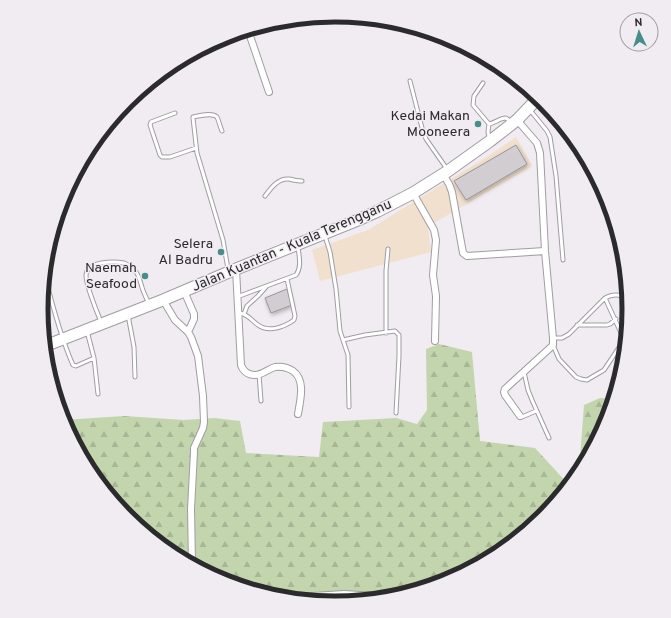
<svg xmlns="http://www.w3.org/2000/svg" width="671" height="618" viewBox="0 0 671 618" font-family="Overpass,sans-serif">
<defs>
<pattern id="forest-firs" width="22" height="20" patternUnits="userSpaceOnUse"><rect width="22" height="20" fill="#c2d5ad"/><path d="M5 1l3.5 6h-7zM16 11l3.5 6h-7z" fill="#a7b795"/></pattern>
<filter id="shadow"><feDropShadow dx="1" dy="2" stdDeviation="2" flood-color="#0004"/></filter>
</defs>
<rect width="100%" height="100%" fill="#f0ecf1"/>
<path fill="#f1e0ce" d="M516 137 532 165 531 167 434 223 428 228 431 252 320 281 312 250 368 230 485 158Z"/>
<path fill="url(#forest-firs)" d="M439 344 472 352 480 441 535 448 569 485 543 517 499 554 448 581 393 597 335 603 278 597 223 581 172 553 127 517 91 472 63 420 124 416 184 420 214 418 240 421 246 453 319 457 323 422 396 418 417 424 427 410 426 349Z
M600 398 614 399 607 422 582 468 580 458 584 405Z"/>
<path fill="#d2cdd1" stroke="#9a9599" filter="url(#shadow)" d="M516 145 527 164 466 200 454 181Z
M287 289 292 305 271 313 265 298Z"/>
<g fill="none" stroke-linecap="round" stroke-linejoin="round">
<g stroke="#a09da2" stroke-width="5">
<path id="lane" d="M410 81 422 128 426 139 447 169
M483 83 474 96 473 105 489 124C495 123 500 118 506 118L511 122
M530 110 547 131 550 137 556 176 563 260
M175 113 151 122 150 125 160 155 162 157H170L196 148
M222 131C220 127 219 121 217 117 212 112 199 116 193 117V118L197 153 223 240 228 269
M489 137 488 132 489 124
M265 196C271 188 278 178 289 179 293 180 298 181 302 181
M325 236 330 252 336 289 340 331 348 355 349 407
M45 276C52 304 61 338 73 365L76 366 94 358 87 331
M237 297 296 275C302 267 299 256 298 247
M239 313C248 314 251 320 258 325 269 333 284 327 294 320L295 316 287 279
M244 314 247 306 258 296 266 287
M128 315 134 347 135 377
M101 322C97 312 86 286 86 275 87 261 114 261 124 263 129 265 133 268 136 272 141 279 141 288 145 295 146 298 148 301 149 304
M577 325H607L610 324 616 319
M386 333V271L388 249
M554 338H562L569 334 605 298C615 293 619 295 629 299
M343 340 365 335 395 331 399 335V356L396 413
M553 345 559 359 576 377 581 379 587 380 604 370 620 346 622 340V335L605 298
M94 358 98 394
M524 372 528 390 532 400 549 438
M259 374 261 401
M520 416 522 417 536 411"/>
</g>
<g stroke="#a09da2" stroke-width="8">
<path id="street" d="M248 30 269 92
M517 120 537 143 540 153 545 251 553 338V345L550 348 505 389 504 392 505 395 520 416
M443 174 449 184 452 192 463 253 467 256 545 251
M413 193 434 230 436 240 433 275 436 296 435 341
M236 269 241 365C243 371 248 375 255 375 262 375 268 369 275 367 281 366 287 367 293 371 306 380 300 401 298 414
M184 291 194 314V319L188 332
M163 300 175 320 188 332 191 337 198 356 203 396 204 422 203 428 194 448V452L191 509 192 564
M283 598 344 594 393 597"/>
</g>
<g stroke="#a09da2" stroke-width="13">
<path id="highway" d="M45 346 163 300 236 269 358 220 378 211 413 193 448 171 490 141 517 120 539 97"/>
</g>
<use href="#lane" stroke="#fff" stroke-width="3"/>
<use href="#street" stroke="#fff" stroke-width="6"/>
<use href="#highway" stroke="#fff" stroke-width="11"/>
</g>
<g fill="#478e89" stroke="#f0ecf1" stroke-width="1.5">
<circle cx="478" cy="124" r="4"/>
<circle cx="221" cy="252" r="4"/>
<circle cx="145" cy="276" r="4"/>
</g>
<g text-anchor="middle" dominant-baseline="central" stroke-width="3" stroke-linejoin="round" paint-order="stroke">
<g font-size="14" fill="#2b2a2c" stroke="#f0ecf1" text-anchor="end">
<text x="470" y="116">Kedai Makan<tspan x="470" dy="16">Mooneera</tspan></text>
<text x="213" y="244">Selera<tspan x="213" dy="16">Al Badru</tspan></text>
<text x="137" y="268">Naemah<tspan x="137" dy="16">Seafood</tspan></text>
</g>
<g font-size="14" fill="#2b2a2c" stroke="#f0ecf1">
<text transform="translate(292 246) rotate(-23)">Jalan Kuantan - Kuala Terengganu</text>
</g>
</g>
<path d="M0 0H671V618H0ZM48 309a287 287 0 1 1 574 0a287 287 0 1 1-574 0Z" fill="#f0ecf1" fill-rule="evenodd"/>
<path fill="none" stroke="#2b2a2c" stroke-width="5" d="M48 309a287 287 0 1 1 574 0a287 287 0 1 1-574 0Z"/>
<g transform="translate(639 32) rotate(356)"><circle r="19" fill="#f0ecf1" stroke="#a19ea2"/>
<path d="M0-3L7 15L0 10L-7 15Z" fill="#478e89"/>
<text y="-6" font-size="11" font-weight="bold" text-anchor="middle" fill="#2b2a2c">N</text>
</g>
</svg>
